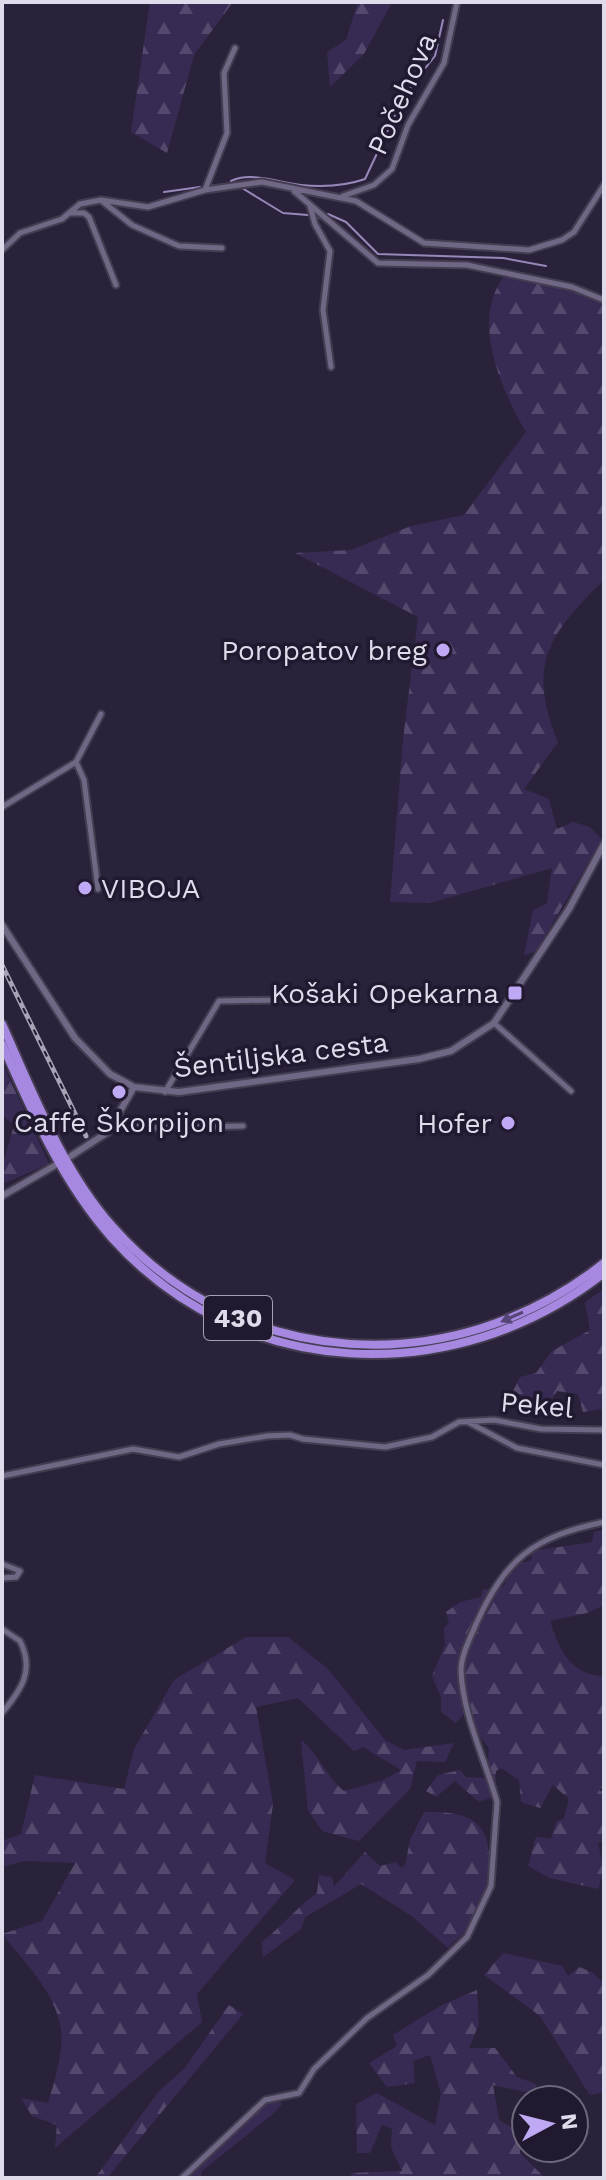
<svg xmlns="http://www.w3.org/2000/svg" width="606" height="2180" viewBox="0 0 606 2180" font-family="'Work Sans',sans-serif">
<defs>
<pattern id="forest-firs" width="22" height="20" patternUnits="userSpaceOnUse" patternTransform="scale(2)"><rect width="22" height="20" fill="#382b53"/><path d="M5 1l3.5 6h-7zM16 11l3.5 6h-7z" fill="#54496c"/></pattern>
</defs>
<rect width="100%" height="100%" fill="#2a223b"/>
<path fill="url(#forest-firs)" d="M150 2H233L194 55 167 153 131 132Z
M358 2H392L364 54 330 87 327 52 346 40Z
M507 273 604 299V580C547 635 527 666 558 742L524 789 549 799 557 829 573 822 590 827 602 839 536 951 524 956 533 910 547 903 552 868 430 903 390 902 403 740 418 617 295 553 351 550 411 526 464 515 526 432C501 389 468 317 507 273Z
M2 1062 49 1164 2 1184V1167L14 1125 2 1115Z
M604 1289 602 1409 583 1412 578 1394 557 1391 550 1403 512 1393 520 1377 536 1373 552 1351 590 1330 585 1302Z
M604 1530V1605L587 1613 550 1621C559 1649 570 1675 604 1676V1785L599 1790 604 1793V1841L598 1843 604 1870 598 1889 550 1878 528 1866 536 1837 551 1839 556 1822 564 1818 569 1799 553 1785 540 1808 521 1802 519 1780 501 1768 496 1771 495 1796 479 1802 455 1781 436 1797 426 1791 438 1775 460 1770 466 1777 487 1778 489 1748 472 1727 470 1717 464 1714 456 1723 441 1712V1697L432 1676 445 1645 444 1628 449 1623 446 1612 460 1602 481 1597 482 1590 504 1586 513 1564 531 1561 532 1551 592 1542 594 1532Z
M246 1637H288L328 1669 385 1740 404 1750 454 1743 445 1762 417 1761 410 1789 359 1841 322 1831 308 1810 301 1740C320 1755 325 1776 344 1791L381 1781 401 1770 363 1747 354 1751 298 1698 256 1707 273 1804 265 1863 295 1880 197 1994 202 2022 55 2148 57 2125 32 2116 21 2098 48 2103C54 2083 64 2051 61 2029 56 1993 24 1961 2 1934L42 1921 75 1863 24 1861 2 1867V1841L21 1834 35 1775 124 1789 134 1749 174 1680Z
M424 1812C468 1811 492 1820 489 1869 488 1883 485 1904 478 1916 470 1929 458 1938 448 1948L413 1917 361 1884 305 1917 301 1929 263 1957 262 1942C282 1926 296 1908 317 1893L319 1875 332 1877 334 1887 365 1852 380 1866 396 1862 400 1867 405 1866 410 1840Z
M503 1953 562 1966 568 1976 579 1967 592 1972 604 1983V2092L590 2095 540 2016 484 1975Z
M477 1990 479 2024 469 2048H495L517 2077 536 2084 534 2094 493 2085 499 2120 519 2132 520 2153 545 2178H352L351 2173 402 2171 391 2147 392 2129 382 2125 370 2153H357L356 2104 377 2093 435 2125 441 2094 430 2055 413 2061 415 2083 387 2087 369 2063 397 2046 393 2035 440 2006Z
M229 2005 243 2014 107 2178H95L159 2091 184 2069Z
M277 2098 282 2104 274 2113 202 2171 200 2178H187L258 2109Z"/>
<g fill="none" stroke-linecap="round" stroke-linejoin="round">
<path stroke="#9888ba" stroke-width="2" d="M398 111 406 104 411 86 435 56 443 20
M231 181C251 171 280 183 301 185 322 187 345 186 365 179L395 115
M210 186 236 183
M242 188 283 213 308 215
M164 192 200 187
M328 214 346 222 378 254 503 258 546 266
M316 216 322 219"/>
<g stroke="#443d51" stroke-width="9">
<path id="minor" d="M205 190 227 133 224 73 235 48
M294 191 378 263 467 265 572 287 604 300
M343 196 374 185 392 169 408 125 444 63 457 2
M102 201 132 225 179 246 222 248
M310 206 315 224 330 251 323 310 331 367
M71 213H84L89 217 116 285
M2 250 20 233 62 219 80 204 101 200 148 207 205 190 262 182 356 201 424 243 529 250 562 240 574 232 604 185
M76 762 84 780 98 889
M2 807 76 762 101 714
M494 1023 571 1091
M165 1092 219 1001 277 1000 285 986
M119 1117 135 1125 149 1128 243 1126
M468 1422 517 1448 604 1465
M2 1476 133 1449 179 1457 219 1444 267 1436 290 1435 303 1439 385 1447 432 1437 459 1422 494 1420 541 1429 604 1430
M2 1564 20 1571 16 1577 2 1578
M2 1629 20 1641C35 1671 21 1690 2 1713
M182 2178 265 2100 299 2093 314 2069 367 2018 428 1975 467 1937 491 1886 497 1802C485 1759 463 1716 461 1671 461 1655 470 1639 476 1624 506 1558 533 1537 604 1522"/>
</g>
<g stroke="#443d51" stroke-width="10">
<path id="tertiary" d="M2 925 75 1038 110 1074 134 1087 179 1092 419 1059 451 1051 494 1023 569 909 604 844
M71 1156 108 1132 134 1087
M2 1196 54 1166"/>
</g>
<g stroke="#443d51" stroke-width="12">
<path id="trunk" d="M2 1024C33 1093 62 1169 112 1226 240 1372 454 1382 604 1263
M2 1044C32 1112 62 1182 112 1238 241 1382 455 1390 604 1273"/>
</g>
<use href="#minor" stroke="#6f6784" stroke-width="5"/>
<use href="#tertiary" stroke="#6f6784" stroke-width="6"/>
<use href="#trunk" stroke="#a688e1" stroke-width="8"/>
<g stroke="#a7a2b5" stroke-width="5">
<path id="rail" d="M2 965 86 1136"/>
</g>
<use href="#rail" stroke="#211930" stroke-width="2" stroke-dasharray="6" stroke-linecap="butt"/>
</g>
<defs><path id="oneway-solid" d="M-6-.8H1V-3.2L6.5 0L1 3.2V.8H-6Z" transform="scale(2)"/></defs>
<use fill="#564577" href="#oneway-solid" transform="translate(512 1317) rotate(156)"/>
<g fill="#bfa8f4" stroke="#211930" stroke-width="3">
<circle cx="443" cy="650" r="8"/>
<circle cx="85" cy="888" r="8"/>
<rect x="507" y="985" width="16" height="16" rx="4"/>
<circle cx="119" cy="1092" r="8"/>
<circle cx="508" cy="1123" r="8"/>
</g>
<g text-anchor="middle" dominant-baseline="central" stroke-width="7" stroke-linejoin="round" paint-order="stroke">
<rect fill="#211930" stroke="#a6a1b3" stroke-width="2" x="204" y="1296" width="68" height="44" rx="6"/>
<g font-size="26" font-weight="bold" fill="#dfdbeb">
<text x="238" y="1318">430</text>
</g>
<g font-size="28" fill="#dfdbeb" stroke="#211930">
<text transform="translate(402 94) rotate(-66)">Počehova</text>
<text transform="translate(281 1055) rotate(-7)">Šentiljska cesta</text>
<text transform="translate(537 1405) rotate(5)">Pekel</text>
</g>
<g font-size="28" fill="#dfdbeb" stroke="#211930" text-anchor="end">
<text x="427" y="650">Poropatov breg</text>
<text x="101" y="888" text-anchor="start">VIBOJA</text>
<text x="499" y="993">Košaki Opekarna</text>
<text x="119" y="1122" text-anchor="middle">Caffe Škorpijon</text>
<text x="492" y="1123">Hofer</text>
</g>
</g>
<rect width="606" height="2180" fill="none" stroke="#dfdbeb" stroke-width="8"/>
<g transform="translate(550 2124) rotate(83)"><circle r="38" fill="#211930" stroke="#6d677b" stroke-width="2"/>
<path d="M0-6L14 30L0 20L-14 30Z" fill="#bfa8f4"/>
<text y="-12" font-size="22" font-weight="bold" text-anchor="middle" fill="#dfdbeb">N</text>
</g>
</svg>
